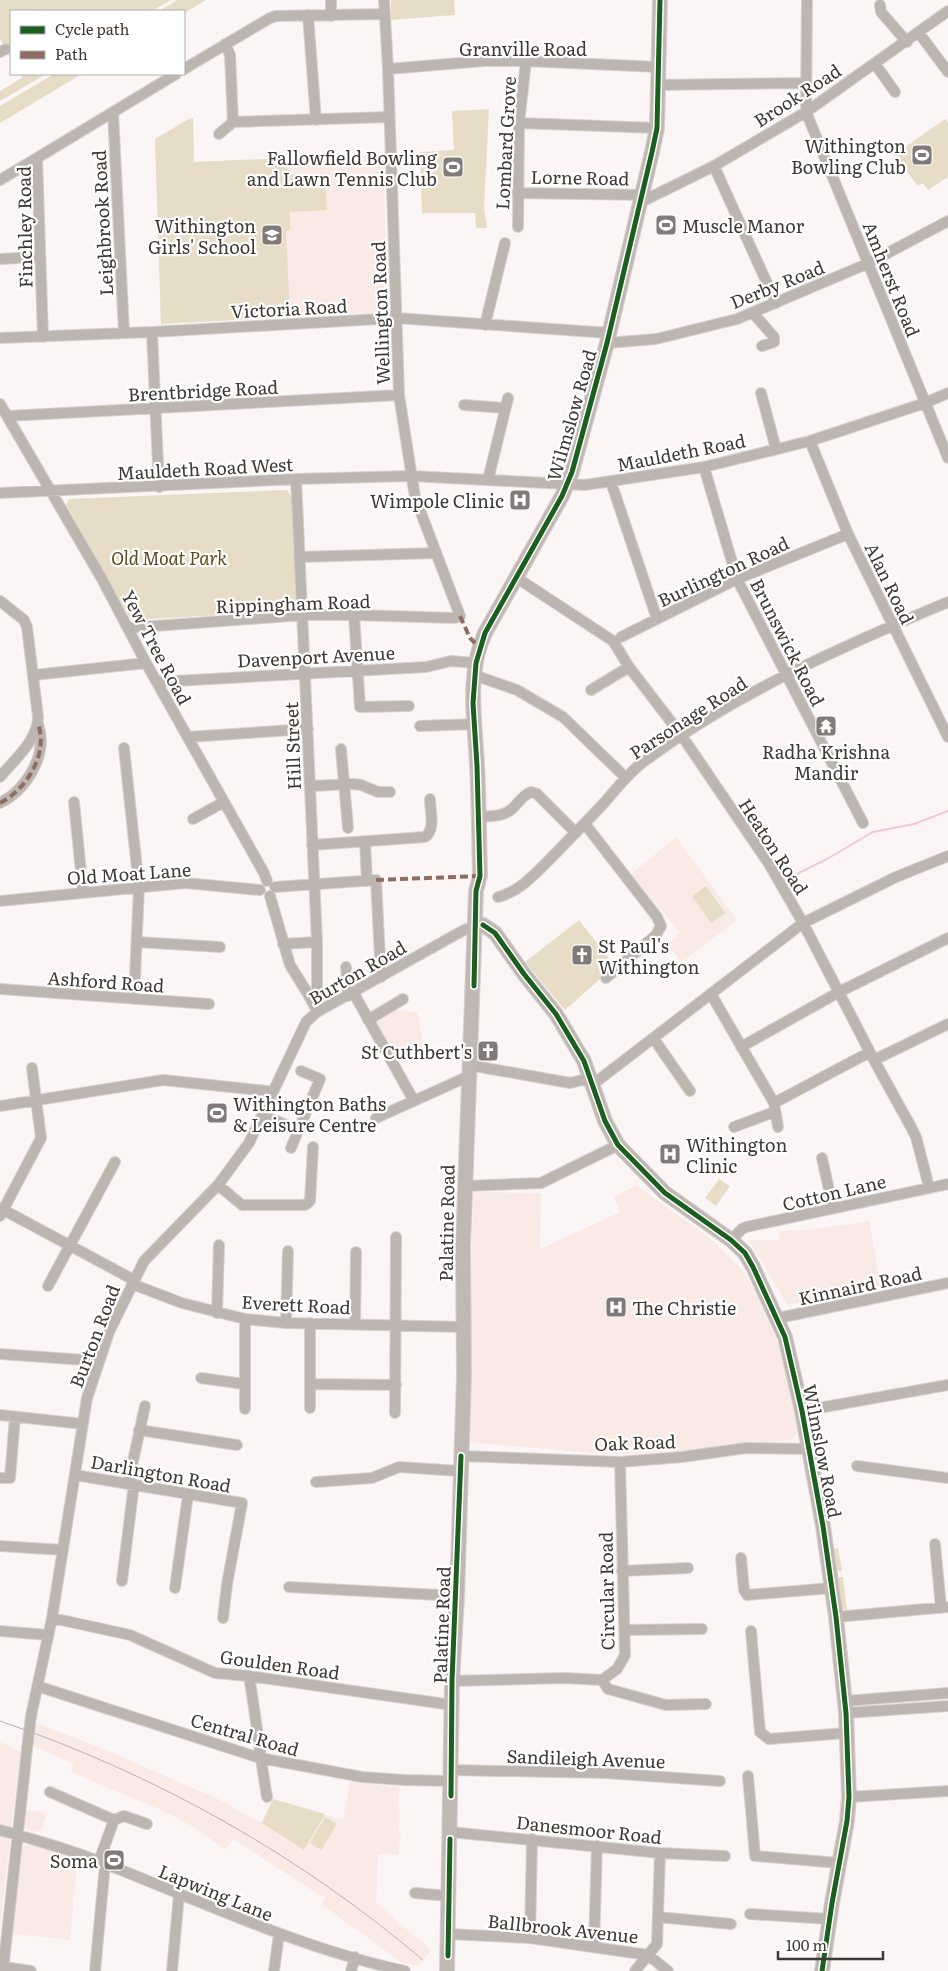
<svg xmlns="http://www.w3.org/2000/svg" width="948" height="1971" viewBox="0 0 948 1971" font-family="Literata,serif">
<rect width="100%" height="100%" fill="#fbf6f5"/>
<path fill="#f9eae6" d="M193 118 194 162 383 155 388 309 386 312 161 324 155 139 189 119Z
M676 837 737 920 682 962 667 944 680 933 631 874Z
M394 1010 417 1012 424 1046 395 1057 376 1023Z
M636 1185 706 1235 739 1266 748 1279 756 1293 780 1349 799 1429 793 1439 678 1453 603 1454 468 1442 473 1192 541 1193 540 1249 620 1212 614 1197Z
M869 1221 881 1287 787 1305 749 1240H778L780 1231 809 1230Z
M36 1723 104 1749 197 1790 211 1795 261 1823 273 1799 343 1820 350 1782 400 1787 398 1804 400 1815 398 1833H401L398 1855 378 1854 376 1902 414 1936 432 1950 418 1966 401 1962 321 1904 326 1897 319 1895 234 1839 225 1849 190 1825 161 1810 71 1772 74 1764 33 1746Z
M0 1742 20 1751 0 1927Z
M24 1811H39L47 1814 41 1832 31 1831 23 1826Z
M29 1842 77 1861 70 1940 13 1934 21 1851 23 1846Z"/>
<path fill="#e7ddc7" d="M0 0H171L152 11H11V58L0 39Z
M177 0H206L184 13V11H159Z
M391 0H454L455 15 391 20Z
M20 74H46L0 101V91L22 78Z
M54 74H82L0 123V106Z
M489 109 484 207 487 228H476L475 213H422L420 152 454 150 452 111Z
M193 118 194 162 287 158 288 175 325 173 327 210 290 212V230L286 231 290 317 161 324 155 139 189 119Z
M945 119 948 122V177L928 190 923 183 918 186 894 155Z
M287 490 291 496 296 609 294 611 131 620 66 505 68 500 70 499Z
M706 886 725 913 711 923 692 896Z
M579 920 615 966 565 1010 525 962Z
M719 1179 730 1186 716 1206 705 1198Z
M838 1548 842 1571H837L834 1549Z
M838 1577H843L847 1610 841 1609Z
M273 1799 325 1814 304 1850 262 1823Z
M325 1817 337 1824 321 1850 310 1843Z"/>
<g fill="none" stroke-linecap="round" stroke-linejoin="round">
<path stroke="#f4c5da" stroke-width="2" d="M789 878 827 859 873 832 914 824 948 811"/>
<g stroke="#d5d1cf" stroke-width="12">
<path id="minor" d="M807 0 806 112 948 458
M880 5 881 12 907 42
M308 15 316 120
M331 16V0
M919 33 948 72
M225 44 230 55 233 122 389 117
M0 52 6 49
M875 64 895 92
M184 69 270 18 276 16 384 14
M388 69 484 61H526L658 67
M658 85 807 83
M113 112 124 333
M519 123 657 128
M219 134 233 122
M714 166 776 303
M0 180 37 158
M517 193 648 195
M641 202 714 166 806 112 948 11
M518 227 519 123 526 61
M0 259 39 257
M753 313 774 337V342L762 346
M485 325 505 243
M152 332 159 487
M43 337 37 158 176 74
M0 338 152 332 396 318 609 333
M607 343 656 339 737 319 869 263 948 221
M761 393 776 449
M0 404 102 579 146 663 264 873 267 881
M464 405 505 408
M8 416 399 395
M810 441 848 534 948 737
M704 467 737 579 863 823
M296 479 317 942V1012
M488 480 508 398
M611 482 657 619
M0 493 296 479 411 476 585 485 704 467 810 441 925 403 948 393
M300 557 436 553
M517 578 613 641 629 667 682 736 769 864 803 923 874 1060 911 1127 916 1137 929 1187
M0 601 24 620 27 627 38 717C38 740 14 760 0 777
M354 615 360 707 409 706
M128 628 303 615H354L455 618 460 616 415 497 399 395 388 69 384 0
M621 637 737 579 848 534
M34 675 146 663
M474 675 517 690 563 717 626 778
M157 682 426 667 451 661 476 663
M591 690 629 667
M420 726 475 724
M188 737 308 729
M124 748 139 887 134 999
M341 749 348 828
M310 786 353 784 361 785 378 792H390
M74 802 83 892
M0 803C26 790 49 754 38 724
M479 817C491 816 504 817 513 808 519 802 523 795 531 792L537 794 576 833
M193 819 224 802
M585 824 657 917 661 926 656 935 606 978
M365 842 367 881
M312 845 425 837C436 829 430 812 430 799
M275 887 376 880 381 977
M270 896 290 965 308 994 316 1009
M498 897C518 892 532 877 546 863 566 843 585 823 604 803 617 788 630 771 646 760 738 692 843 646 948 602
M0 901 185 883 260 890
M137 942 220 947
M283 944 317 942
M346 967 348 996
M0 989 209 1004
M353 992 414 1101
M711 994 774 1103 778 1127
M368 1020 403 999
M654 1039 690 1091
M741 1047 839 992 948 938
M874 1060 948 1024
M469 1065 570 1083 582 1080 596 1082 803 923 896 877 948 856
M774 1103 870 1052
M0 1106 163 1080 267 1091 272 1093
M263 1116 298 1129
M376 1118 469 1076
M734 1127 774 1112
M291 1148 320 1079 301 1071
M822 1158 833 1208
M218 1185 242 1205H305L310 1201 313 1147
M466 1186 541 1183 618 1145
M0 1208 134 1280
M0 1216 41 1138 32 1068
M731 1240 742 1229 746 1227 948 1184
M132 1284 182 1303 245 1319 286 1323 464 1327
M48 1286 115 1162
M217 1313 219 1245
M778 1318 948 1283
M245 1319V1409
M286 1323 288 1251
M310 1323V1408
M355 1324 356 1252
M0 1354 99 1361
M201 1378 244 1384
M310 1384 396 1385
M802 1411 948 1385
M395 1413 396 1237
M0 1415 83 1424
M139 1430 237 1445
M461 1456 620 1462 682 1457 746 1448 809 1449
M857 1466 948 1478
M75 1475 242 1503 227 1584 223 1618
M0 1478H10L15 1417
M316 1482 372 1478 399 1467 460 1471
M128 1484 145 1406
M935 1544 941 1608
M0 1546 63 1550
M741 1558 744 1590 747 1595 832 1588
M622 1571 688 1568
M122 1581 134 1484
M289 1587 457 1596
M175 1588 188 1495
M836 1617 948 1607
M52 1618 130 1635 215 1673 249 1676 452 1705
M625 1630 702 1629
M0 1631 48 1635
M751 1631 760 1732 769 1739 846 1733
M249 1676C256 1716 260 1757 267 1797
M602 1680 608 1689 666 1705 706 1704
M452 1681 565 1678 602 1680 617 1669 625 1655 620 1462
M37 1686 260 1758 362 1777 404 1780 451 1781
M845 1701 948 1693
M846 1713 948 1706
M31 1716 52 1618 87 1398 109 1332 144 1261 218 1185 249 1143 306 1022 317 1012 464 930 480 925
M451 1770 605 1773 720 1781
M748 1776 755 1856 839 1863
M50 1792 114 1820
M849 1797 948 1791
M114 1820 124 1816 147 1824
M0 1830C33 1839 66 1848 98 1861 199 1900 298 1948 405 1971
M450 1832 660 1853 725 1856
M99 1861 114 1820
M415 1893 449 1896
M750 1914 830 1919
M658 1917 731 1924
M448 1934 530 1938 648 1955 668 1971
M530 1938 532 1839
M594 1946 597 1846
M4 1967 31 1971
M3 1971 27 1749
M95 1971 105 1864
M172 1971 179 1895
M274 1971 279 1934
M351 1971 355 1957
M635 1971 657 1944 660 1853"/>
</g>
<g stroke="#d5d1cf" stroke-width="16">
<path id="major" d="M483 925 495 933 524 974 556 1014 584 1061 605 1121 618 1145 665 1193 731 1240 745 1253 753 1267 785 1337 802 1411 823 1526 836 1617 846 1713 849 1797 847 1821 832 1903 822 1971
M447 1971 452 1681 457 1596 464 1376 463 1246 476 891 480 876C479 839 479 802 477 765 475 722 466 674 485 633L562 496 572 472 607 343 652 152 657 128 660 0"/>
</g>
<use href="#minor" stroke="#bdb5b0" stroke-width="10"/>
<use href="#major" stroke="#bfb8b3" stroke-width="14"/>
<path stroke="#b7b2ae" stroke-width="1" d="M0 1721C155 1774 298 1854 423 1960"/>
<g stroke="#d5d1cf" stroke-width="12" stroke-linecap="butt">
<path id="minor-bridge" d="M27 1749 31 1716"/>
</g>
<use href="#minor-bridge" stroke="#bdb5b0" stroke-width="10"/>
<path stroke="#8d6e63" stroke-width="4" stroke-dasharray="8 4" stroke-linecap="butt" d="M460 616 470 638 475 643
M0 803C26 790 49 754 38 724
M376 880 480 876"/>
<g stroke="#fff" stroke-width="8">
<path id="cycleway" d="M483 925 495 933 524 974 556 1014 584 1061 605 1121 618 1145 665 1193 731 1240 745 1253 753 1267 785 1337 802 1411 823 1526 836 1617 846 1713 849 1797 847 1821 832 1903 822 1971
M474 986 476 891 480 876 477 766 473 703 476 663 485 633 562 496 572 472 607 343 652 152 657 128 660 0
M451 1796 452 1681 461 1456
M448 1956 450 1839"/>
</g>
<use href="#cycleway" stroke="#1b5e20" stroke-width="5"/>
</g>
<defs>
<g id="stadium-square" transform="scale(1.125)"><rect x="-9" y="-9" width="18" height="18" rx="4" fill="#817a78" stroke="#fff"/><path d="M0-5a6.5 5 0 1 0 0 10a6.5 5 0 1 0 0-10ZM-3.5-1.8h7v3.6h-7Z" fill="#fff"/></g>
<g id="school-square" transform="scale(1.125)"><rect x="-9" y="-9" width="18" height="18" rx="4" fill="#817a78" stroke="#fff"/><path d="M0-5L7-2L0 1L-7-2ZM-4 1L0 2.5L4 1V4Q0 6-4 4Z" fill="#fff"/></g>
<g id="hospital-square" transform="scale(1.125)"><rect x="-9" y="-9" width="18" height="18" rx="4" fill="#817a78" stroke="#fff"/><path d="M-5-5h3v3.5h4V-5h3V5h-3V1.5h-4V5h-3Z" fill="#fff"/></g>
<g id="temple-square" transform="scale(1.125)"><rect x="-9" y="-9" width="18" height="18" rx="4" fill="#817a78" stroke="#fff"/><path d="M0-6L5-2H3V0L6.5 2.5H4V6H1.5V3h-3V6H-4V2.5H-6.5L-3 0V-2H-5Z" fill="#fff"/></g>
<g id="church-square" transform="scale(1.125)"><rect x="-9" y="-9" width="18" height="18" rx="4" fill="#817a78" stroke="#fff"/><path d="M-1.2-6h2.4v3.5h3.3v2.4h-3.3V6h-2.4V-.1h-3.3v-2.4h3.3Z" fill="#fff"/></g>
</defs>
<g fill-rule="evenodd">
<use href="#stadium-square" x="922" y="155"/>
<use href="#stadium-square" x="453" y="167"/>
<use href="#stadium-square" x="666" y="225"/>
<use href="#school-square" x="272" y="235"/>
<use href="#hospital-square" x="520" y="500"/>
<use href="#temple-square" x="826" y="726"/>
<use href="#church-square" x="582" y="955"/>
<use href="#church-square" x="488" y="1051"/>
<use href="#stadium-square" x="217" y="1113"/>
<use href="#hospital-square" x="670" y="1154"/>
<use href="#hospital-square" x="616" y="1307"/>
<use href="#stadium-square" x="114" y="1860"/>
</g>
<g text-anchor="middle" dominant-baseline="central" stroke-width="4.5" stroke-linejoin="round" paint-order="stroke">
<g font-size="18" fill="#3f3835" stroke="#fff">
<text x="523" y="48">Granville Road</text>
<text transform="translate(797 95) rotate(-33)">Brook Road</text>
<text transform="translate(505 143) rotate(-87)">Lombard Grove</text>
<text transform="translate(580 177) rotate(1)">Lorne Road</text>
<text transform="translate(102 223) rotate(-93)">Leighbrook Road</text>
<text transform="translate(24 227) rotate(-91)">Finchley Road</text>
<text transform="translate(892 279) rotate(68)">Amherst Road</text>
<text transform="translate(777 284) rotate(-22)">Derby Road</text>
<text transform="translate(289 308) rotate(-3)">Victoria Road</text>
<text transform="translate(380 313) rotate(-92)">Wellington Road</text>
<text transform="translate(203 390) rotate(-3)">Brentbridge Road</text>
<text transform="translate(571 415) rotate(-74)">Wilmslow Road</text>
<text transform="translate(681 452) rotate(-11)">Mauldeth Road</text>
<text transform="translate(205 468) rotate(-3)">Mauldeth Road West</text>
<text transform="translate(723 571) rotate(-25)">Burlington Road</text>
<text transform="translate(890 583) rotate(64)">Alan Road</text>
<text transform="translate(293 603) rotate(-2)">Rippingham Road</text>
<text transform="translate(788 642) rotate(63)">Brunswick Road</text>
<text transform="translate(157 647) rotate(62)">Yew Tree Road</text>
<text transform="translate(316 656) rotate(-3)">Davenport Avenue</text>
<text transform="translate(688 717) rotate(-33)">Parsonage Road</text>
<text transform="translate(292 746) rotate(-92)">Hill Street</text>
<text transform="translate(774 846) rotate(57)">Heaton Road</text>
<text transform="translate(129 873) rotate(-4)">Old Moat Lane</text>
<text transform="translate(357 972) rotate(-30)">Burton Road</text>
<text transform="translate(106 981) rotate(4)">Ashford Road</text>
<text transform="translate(834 1192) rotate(-13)">Cotton Lane</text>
<text transform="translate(446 1223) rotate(-89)">Palatine Road</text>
<text transform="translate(860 1285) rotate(-12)">Kinnaird Road</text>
<text transform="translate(296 1304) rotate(3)">Everett Road</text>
<text transform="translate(94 1336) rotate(-69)">Burton Road</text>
<text transform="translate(635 1442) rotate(-2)">Oak Road</text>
<text transform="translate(823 1451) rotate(79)">Wilmslow Road</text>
<text transform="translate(161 1473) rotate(10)">Darlington Road</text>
<text transform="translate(606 1591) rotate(-91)">Circular Road</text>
<text transform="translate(441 1625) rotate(-88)">Palatine Road</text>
<text transform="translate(280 1664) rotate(8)">Goulden Road</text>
<text transform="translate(245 1734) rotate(16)">Central Road</text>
<text transform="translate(586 1758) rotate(2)">Sandileigh Avenue</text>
<text transform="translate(589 1829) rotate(6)">Danesmoor Road</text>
<text transform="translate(216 1892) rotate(22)">Lapwing Lane</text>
<text transform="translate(563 1928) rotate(6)">Ballbrook Avenue</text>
</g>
<g font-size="18" fill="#3f3835" stroke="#fff" text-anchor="end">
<text x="906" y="145">Withington<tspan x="906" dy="21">Bowling Club</tspan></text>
<text x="437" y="157">Fallowfield Bowling<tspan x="437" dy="21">and Lawn Tennis Club</tspan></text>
<text x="256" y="225">Withington<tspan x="256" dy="21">Girls' School</tspan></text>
<text x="682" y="225" text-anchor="start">Muscle Manor</text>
<text x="504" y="500">Wimpole Clinic</text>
<text x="826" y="751" text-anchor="middle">Radha Krishna<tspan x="826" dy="21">Mandir</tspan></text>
<text x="598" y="945" text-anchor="start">St Paul's<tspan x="598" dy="21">Withington</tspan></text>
<text x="472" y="1051">St Cuthbert's</text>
<text x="233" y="1103" text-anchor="start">Withington Baths<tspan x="233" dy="21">&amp; Leisure Centre</tspan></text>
<text x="686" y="1144" text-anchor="start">Withington<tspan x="686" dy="21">Clinic</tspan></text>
<text x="632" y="1307" text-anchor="start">The Christie</text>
<text x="98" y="1860">Soma</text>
</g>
<g font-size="18" font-style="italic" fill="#5c4c1c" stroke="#fff">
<text x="169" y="557">Old Moat Park</text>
</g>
</g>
<rect x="10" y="10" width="175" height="65" fill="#ffffff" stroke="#b2afae"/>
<rect x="20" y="26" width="25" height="8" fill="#1b5e20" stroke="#b2afae"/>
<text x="55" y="35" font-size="15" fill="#3f3835">Cycle path</text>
<rect x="20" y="51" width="25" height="8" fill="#8d6e63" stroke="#b2afae"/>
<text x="55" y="60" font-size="15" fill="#3f3835">Path</text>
<path d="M778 1951v8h105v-8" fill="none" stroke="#3f3835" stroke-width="2.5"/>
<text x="786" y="1951" font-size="15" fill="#3f3835" stroke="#ffffff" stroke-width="4" paint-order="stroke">100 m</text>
</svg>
